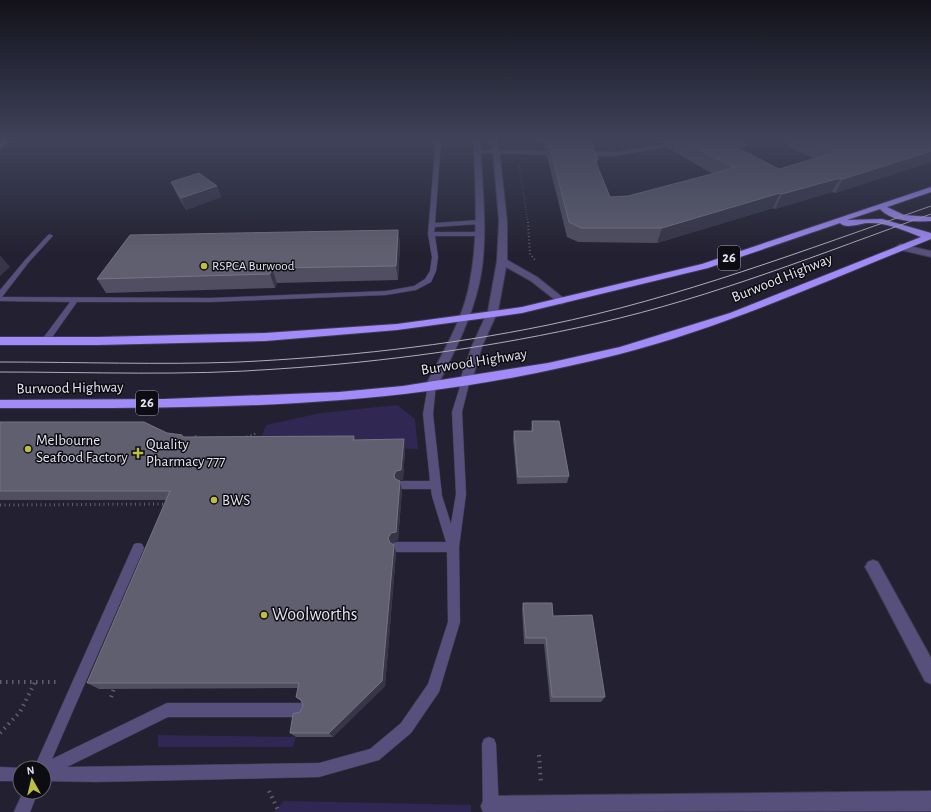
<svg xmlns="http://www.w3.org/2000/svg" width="931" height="812" viewBox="0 0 931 812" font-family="'Alegreya Sans',sans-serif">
<rect width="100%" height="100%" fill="#232131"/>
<path fill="#302753" d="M397 405 415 419 418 449 231 446 262 435 266 425 321 413Z
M158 735 296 737 293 747H158Z
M284 801 471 805V812H274Z"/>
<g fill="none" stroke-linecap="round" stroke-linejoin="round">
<g stroke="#3e3c4c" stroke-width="1">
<path id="lane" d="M436 140H441L435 223 479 220 482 222 479 224 435 227 434 232H480L483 234 480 236H435L438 257 436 271 431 282 416 290 386 295 210 302H77L48 343 45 344 41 341 70 302 0 301V290L25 260 48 235 50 234 53 236 52 237 29 262 2 297 210 298 386 291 414 286 425 279 430 271 432 257 428 234Z
M679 142H681V144L615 156H593L582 153 585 151 615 152Z
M718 142 744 143 747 145 744 147 716 145V143Z
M476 150 559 151 562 153 559 155 474 153 473 152Z
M466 377 470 380 462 412 466 494 459 547 460 622 439 692 411 733 379 760 319 777 96 782 44 781V768H34L134 544 138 543 142 544 144 548 52 759 167 703H300L305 705 307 710 305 715 300 717H168L67 767 319 763 370 749 401 723 428 684 448 622 447 552H397L393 551 391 547 393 543 397 542H446L432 496 431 489H402L398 488 397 485 398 482 402 481H430L423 414 428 385 429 383H435L436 385 433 414 442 496 451 524 456 494 452 412 462 380Z
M489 737 494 739 496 744 499 812H483L482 744 484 739Z
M0 767 23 768H20V781H0Z
M23 792H38L30 812H14Z"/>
</g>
<g stroke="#3e3c4c" stroke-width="2">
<path id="street" d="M474 140H480C482 184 489 242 479 284 471 320 454 352 438 385L436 388H428L426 385C443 352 464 318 470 281 479 235 475 187 474 140Z
M492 140H498L507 221V260L537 277 567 301 562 304 559 303 531 281 506 267 498 311 482 346 472 380 466 384 460 380 472 346 488 311 497 261 499 221Z
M900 244 931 251V257L897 249 896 247Z
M873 560 878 562 931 658V684L925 681 868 572 865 567 868 562Z
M931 791V811L483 812 481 806 484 799 491 796Z"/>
</g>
<g stroke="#3e3c4c" stroke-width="2">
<path id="primary" d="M2 140H10L0 148V143Z"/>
</g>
<g stroke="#3e3c4c" stroke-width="2">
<path id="highway" d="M931 187V192L887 207 904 215 931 217V221C915 222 892 222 880 209L847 220 882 219 931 233V239C828 280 727 326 620 354 529 377 435 393 341 400 228 409 113 408 0 408V400L165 399 339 392 403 386 548 363 620 347 730 313 921 237C903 230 886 222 867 223 859 224 845 229 840 223L708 268 522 313 397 330 265 341 97 345H0V337H97L265 333 397 324 522 307 702 264Z"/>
</g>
<path stroke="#605f6d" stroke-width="1.5" stroke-dasharray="0.5 2" stroke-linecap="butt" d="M519 165 528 223"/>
<path stroke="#605f6d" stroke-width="2" stroke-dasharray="1 2.5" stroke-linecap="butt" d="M528 222 530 254 536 261"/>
<path stroke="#605f6d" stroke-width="2.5" stroke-dasharray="1 3" stroke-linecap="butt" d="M243 438 258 433
M194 440 197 433"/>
<path stroke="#605f6d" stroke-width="3" stroke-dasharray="1 3.5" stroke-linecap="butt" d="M0 505 167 504"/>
<path stroke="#605f6d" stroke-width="4" stroke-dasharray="1.5 4.5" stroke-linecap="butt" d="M0 682H59
M111 697 115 686
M0 733 20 712 35 682
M539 755 541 783
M269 791 279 812"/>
<use href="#lane" fill="#57507c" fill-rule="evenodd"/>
<use href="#street" fill="#57507c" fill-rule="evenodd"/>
<use href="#primary" fill="#8b7bd6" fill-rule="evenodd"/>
<use href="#highway" fill="#a08bf9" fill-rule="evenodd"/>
<path stroke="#afaebb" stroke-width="1" d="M0 362C80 362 159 365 239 362 342 357 446 346 548 325 679 298 805 250 931 206
M0 372C92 372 185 376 277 369 385 362 494 347 599 323 713 297 822 253 931 214"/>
</g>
<path fill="#504e60" d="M534 140H589L588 144 598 160 597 165 610 197 628 196 713 174 666 147 668 141 658 142 655 140H722L779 169 815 159 787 146 789 140H931V162L835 193 832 192 775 209 773 208 657 243 578 242 567 237 547 156 548 149H545L544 143H534Z
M171 182 217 186 221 197 186 210 176 193Z
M398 230 400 244 398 280 277 283 275 288 106 293 97 279Z
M532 421 569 476 567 483 517 484 513 439 514 431H531Z
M0 422 167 433 183 437 354 436 355 440 405 449 403 480H398L402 490 398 540 393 542 391 544 394 545 396 553 385 686 333 737H296L290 733 303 706 302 702 296 697 298 688 99 689 87 683 167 500H0Z
M523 603 553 616 605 697 601 702H550L544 644H524L522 609Z"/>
<path fill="#373547" d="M659 140H666L658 142Z
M931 151V162L835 193 843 179Z
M840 178 832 192 775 209 782 194Z
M217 186 221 197 186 210 181 198Z
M780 193 773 208 657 243 662 228Z
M398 230 400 244 398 280 396 266Z
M0 255 10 267 0 276Z
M272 268 277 283 275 288 270 274Z
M404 439 405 449 403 480 398 481 396 485 394 475 396 471Z
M400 481 402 490 398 540 393 542 390 546 388 538Z
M394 545 396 553 385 686 333 737 329 733Z"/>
<path fill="#605f6f" stroke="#757484" d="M683 140H722L779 169 837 152 811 140H931V151L843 179 840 178 782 194 780 193 662 228H581L569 222 549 143 592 144 598 160H595L610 197 628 196 734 168Z
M199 173 217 186 181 198 171 182Z
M398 230 396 266 272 268 270 274 97 279 130 235Z
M532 421H559L569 476 518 477 514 431H533Z
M0 422H144L167 433 182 435 183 437 354 436 353 440 404 439 401 470 396 471 394 475 395 479 400 481 396 532 391 533 388 538 390 543 394 545 382 681 329 733H290L293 714 300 712 303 706 301 700 296 697 299 683H87L170 491H0Z
M523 603H552L553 616 592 615 605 697H552L546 638H526Z"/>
<linearGradient id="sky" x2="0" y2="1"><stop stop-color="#13121b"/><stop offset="0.55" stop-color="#3f435a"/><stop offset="1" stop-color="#3f435a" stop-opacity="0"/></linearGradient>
<rect width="931" height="254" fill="url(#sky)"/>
<g fill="#bdbf43" stroke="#0d0c13" stroke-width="1.5">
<circle cx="204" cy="266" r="4"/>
<circle cx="28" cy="449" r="4"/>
<path d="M136 447h4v4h4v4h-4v4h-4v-4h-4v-4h4z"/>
<circle cx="214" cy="500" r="4"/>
<circle cx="264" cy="615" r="4"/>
</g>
<g text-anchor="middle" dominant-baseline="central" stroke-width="3" stroke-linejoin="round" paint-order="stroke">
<g font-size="13" fill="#e6e5f0" stroke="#0d0c13" text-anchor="start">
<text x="212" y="266">RSPCA Burwood</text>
</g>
<g fill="#0d0c13" stroke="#a5a4ae" stroke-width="1">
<rect x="718" y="246" width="22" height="24" rx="3"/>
<rect x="136" y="391" width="22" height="24" rx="3"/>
</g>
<g font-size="14" font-weight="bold" fill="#e6e5f0">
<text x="729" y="258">26</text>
<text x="147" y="403">26</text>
</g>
<g font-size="15" fill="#e6e5f0" stroke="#0d0c13">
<text transform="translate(782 278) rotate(-22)">Burwood Highway</text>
<text transform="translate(474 362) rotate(-9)">Burwood Highway</text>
<text transform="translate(70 388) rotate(-1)">Burwood Highway</text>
</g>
<g font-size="15" fill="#e6e5f0" stroke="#0d0c13" text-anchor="start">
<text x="36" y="440">Melbourne<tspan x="36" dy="17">Seafood Factory</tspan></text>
<text x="146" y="444">Quality<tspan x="146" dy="17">Pharmacy 777</tspan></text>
<text x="222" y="500">BWS</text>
</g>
<g font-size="18" fill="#e6e5f0" stroke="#0d0c13" text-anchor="start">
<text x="272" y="615">Woolworths</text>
</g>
</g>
<g transform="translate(32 780) rotate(352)"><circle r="19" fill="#0d0c13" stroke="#64636b"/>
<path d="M0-3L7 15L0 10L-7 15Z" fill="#bdbf43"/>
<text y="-6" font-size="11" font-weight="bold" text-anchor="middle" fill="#e6e5f0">N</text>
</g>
</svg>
